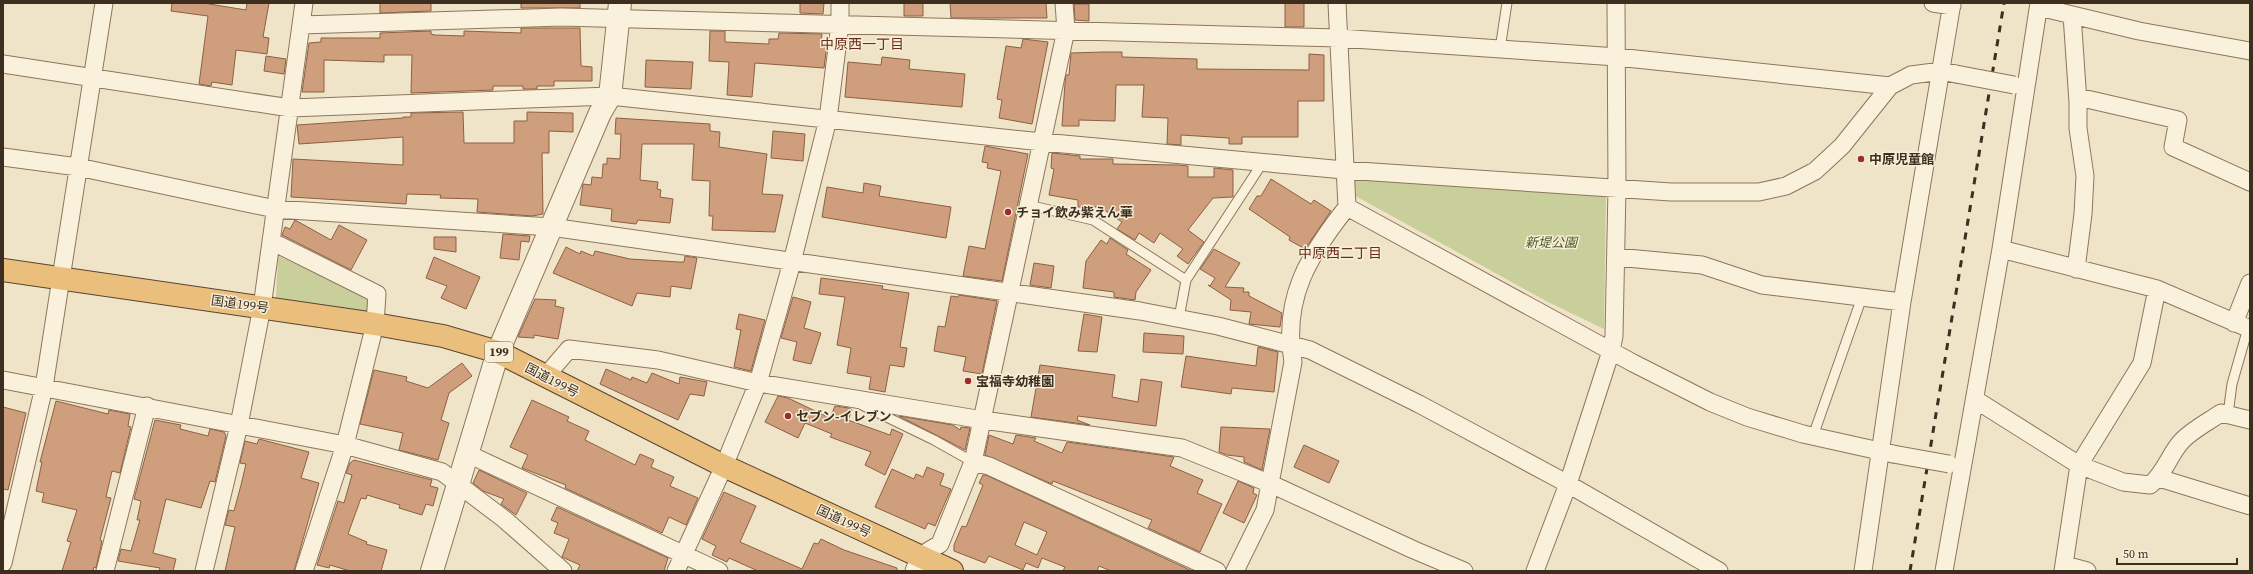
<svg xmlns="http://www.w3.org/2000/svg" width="2253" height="574" viewBox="0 0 2253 574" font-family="'Source Serif 4','Noto Sans JP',serif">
<rect width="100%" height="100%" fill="#f0e4c8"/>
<path fill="#c9cf9b" d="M1352 178 1606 189 1604 329 1546 301 1352 194Z
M278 256 369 296V314L276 298Z"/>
<path fill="#cf9f7d" stroke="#8d5f41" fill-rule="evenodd" d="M172 3H203L246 10 247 3H269L263 37 269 38 267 54 236 50 232 85 212 82 211 86 199 84 208 16 171 11Z
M380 3H431V11L380 13Z
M521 3H580V8H521Z
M800 3H824L823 14 800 13Z
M904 3H923V16H904Z
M950 3H1046L1047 18H951Z
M1285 3H1304V27H1285Z
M1074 4H1089V21L1075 20Z
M521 28H580L581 66 592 67V81H554V86H537V89H523V86H493V90L411 93 412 55H384V62L324 60V92H302L309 43 321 42V38H380V33L431 31V34L435 35 464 36V31L521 33Z
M710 31H725V42L769 44V39H778L779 33 822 34 821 43 827 44 824 68 755 63 752 97 727 95 729 62 709 61Z
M1023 39 1048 42 1032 124 999 118 1002 100 997 99 1006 46 1021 48Z
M1103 52H1122V57L1197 59V69L1309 70V54L1324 55V101H1298V137H1242V144H1229V138L1181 135V145L1167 144 1168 118 1142 117 1144 85H1116L1115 121 1079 120V126H1062L1065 83 1066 75H1069L1071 53Z
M266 56 286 59 284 74 264 71Z
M882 57 910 60 909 69 965 74 962 107 845 97 848 62 881 65Z
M646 60 693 62 691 89 645 87Z
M463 112 464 143H514V121H527V112L573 113V132L549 131V153H542L543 214 532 216 477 212 478 199 440 198 441 195 407 194 406 204 291 197 293 159 403 165V137L299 144 297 125 403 118V117H411V113Z
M616 118 710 124V131L720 132 719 147 767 154 762 194 783 195 775 232 712 230 713 216H709L710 181 692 180 694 144H642L640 180 658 182 657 189 661 190 660 197 673 199 670 223 638 220 636 224 611 221 612 209 580 205 583 184 591 185 592 177 602 178 603 164H607V158L620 159 621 134H615Z
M773 131 805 134 803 161 771 158Z
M985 146 1028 154 1002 281 963 276 969 246 985 249 1001 171 987 168 988 163 982 162Z
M1052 153 1080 156V159H1113V164L1179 165 1188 166V177H1214V168L1233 170V197L1213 198 1188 230 1204 242 1188 264 1177 256 1183 249 1160 233 1154 243 1139 233 1135 240 1117 229 1122 222 1100 207H1078V200L1049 195 1054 169 1051 168Z
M1271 179 1311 204 1314 200 1331 211 1305 249 1289 240 1290 237 1249 209 1257 196H1261Z
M864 183 881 186 879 196 951 207 946 238 822 217 827 187 863 193Z
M295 220 331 240 339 225 367 240 351 270 282 235 285 227 290 229Z
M503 234 530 236 529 242 521 241 519 260 500 258Z
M434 237H456V252L434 249Z
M1110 238 1128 250 1126 254 1151 270 1136 292 1135 300 1114 297V292L1083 288 1086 261 1101 240 1107 244Z
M566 247 580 254 581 251 593 256 595 251 630 259 679 262H684L685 256 697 258 691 289 671 286 670 297 637 293 632 306 553 273Z
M1214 249 1240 263 1225 287 1244 288 1243 292H1249V296L1282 313 1280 327 1249 324 1251 312 1230 310 1231 300 1208 285 1210 286 1215 278 1200 269Z
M434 257 480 277 466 309 441 298 447 286 426 278Z
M1034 263 1054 266 1051 288 1030 285Z
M821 278 883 286 882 289 909 293 900 347 907 348 904 367 890 365 885 392 869 389 871 377 847 373 851 348 837 345 845 297 819 294Z
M959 295 997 301 982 374 963 371 966 357 934 351 938 326 945 327 951 296 958 297Z
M793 297 811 302 804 328 821 333 811 364 793 360 797 342 781 338Z
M535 299 556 300 555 306 564 308 558 339 534 335V338L518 337Z
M739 314 765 320 751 371 734 367 741 330 736 329Z
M1084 314 1102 317 1097 352 1078 351Z
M1144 333 1184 336 1183 354 1143 352Z
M1258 347 1278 352 1274 392 1232 388 1231 394 1181 387 1186 356 1256 366Z
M462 363 472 376 449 393 441 420 449 423 438 460 399 450 403 433 360 424 374 370 407 377 406 381 428 388Z
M1040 365 1115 375 1112 397 1138 402 1141 379 1162 382 1156 426 1078 416 1077 420 1090 425 1031 417Z
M606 369 631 380 632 377 647 383 652 373 679 384 680 377 707 382 704 396 690 394 678 420 600 384Z
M778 396 788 398 830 418 835 406 849 408 852 410 848 420 890 435 892 429 903 434 885 475 865 465 871 452 830 437 832 434 805 423 798 438 765 422Z
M532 400 569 417 567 421 589 431 585 440 635 465 640 454 654 460 651 467 674 477 670 486 698 498 686 525 669 517 662 533 565 488 566 485 522 468 528 455 510 447Z
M56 401 108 414 109 410 130 414 128 426 131 427 120 473 112 471 106 497 111 498 100 540 102 541 96 568 94 567 93 571H62L71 542 67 541 77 510 42 502 44 493 36 491 42 462H40Z
M3 407 26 413 8 490 3 489Z
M899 416 953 425 960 430 961 427 970 428 965 450Z
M155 420 181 425 180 429 208 436 210 429 224 432 226 436 215 482 210 481 201 508 166 499 153 553 176 559 173 571H159L160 568 118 561 121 549 131 551 140 520H137L141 501 134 499Z
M1221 427 1270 429 1262 470 1244 462V457L1227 455 1219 452Z
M989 435 1013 444 1016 435 1036 438 1034 441 1062 453 1067 442 1174 457 1170 466 1203 480 1197 493 1222 504 1200 552 1148 528 1152 520 1053 481 1052 484 985 455Z
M259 439 309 452 301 478 319 483 294 571H225L235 527 225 525 229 510 234 511 241 485 246 464 240 463 245 441 257 444Z
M1304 445 1339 461 1329 483 1294 467Z
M354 460 432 480 430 486 438 488 433 506 426 504 422 515 399 508 400 505 367 495 366 499 361 498 348 534 367 542 366 544 387 550 381 571H350L330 565 329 568 317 565 338 501 344 503 352 475 346 473 350 463Z
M927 467 944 474 940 485 951 489 935 526 928 523 925 529 875 507 892 469 914 479 916 474 923 477Z
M479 470 527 493 516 515 501 504 504 499 483 491 473 483Z
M983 475H986L1192 571H1111L1099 566 1097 571H1063L1065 567 1042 558 1038 568 1026 563 1023 570 989 556 985 563 954 551V545L962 526 966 527 983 485 979 483ZM1024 522 1047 532 1037 555 1015 545Z
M1238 481 1254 488 1253 493 1257 495 1244 523 1223 513Z
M724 492 756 506 740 542 802 569 814 543 818 544 821 539 844 550 897 568V571H758L729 558 727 562 712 555 716 546 702 539Z
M557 507 668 558 664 571H577L580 565 562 557 569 539 554 533 558 523 551 520Z"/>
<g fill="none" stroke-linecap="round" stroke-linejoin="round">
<g stroke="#8d765c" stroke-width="11">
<path id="service" d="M1500 49 1507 3
M1028 205 1093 220 1186 280
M1179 318 1186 280 1263 162
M862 405 934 440 973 462
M2228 414 2232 384 2248 328
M1813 436 1862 297"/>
</g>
<g stroke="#8d765c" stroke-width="19">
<path id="minor" d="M1933 3 1952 6
M2039 7 2139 31 2250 51
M2072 15 2078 102V128L2085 176 2083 214 2076 269
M301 25 561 17 1339 38 1617 57 1890 86
M3 64 290 108 610 96 1042 142 1344 170 1671 192H1759L1786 186 1815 171 1842 146 1890 86 1911 75 1942 71 1956 74
M2078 97 2178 120 2173 147 2250 182
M3 157 78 167 275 209 551 227 1140 311 1218 326 1310 350 1419 404 1568 484 1719 571
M1347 207 1633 363 1710 402 1747 417 1803 434 1893 454
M271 241 377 294 375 324 345 445 304 571
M2001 249 2157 289 2250 329
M1616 257 1702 265 1762 285 1902 302
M2234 323 2250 283
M545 377 569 349 658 360 758 383 983 420 1182 448 1271 484 1414 550 1464 571
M3 380 345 445 442 472 504 519 563 571
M1976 400 2079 465 2123 482 2150 485C2164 474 2169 456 2180 443 2190 431 2208 422 2221 413L2250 420
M466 453 719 571
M973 462 989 466 1217 571
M2159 478 2250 506
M3 563 44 387 104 3
M2065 565 2087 571
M105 571 147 406
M204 571 239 425 262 307 304 3
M676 571 724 466 758 383 792 262 828 119 840 24V3
M914 571 920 556 940 544 973 462 1066 30 1064 3
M1235 571 1265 510 1293 362C1282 298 1309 255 1347 207L1337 3
M1535 571 1568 484 1611 351 1614 336 1617 188 1616 3
M1863 571 1902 302 1952 3
M1944 571 2001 249 2039 3
M2063 571 2079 465 2142 363 2157 289"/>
</g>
<g stroke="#8d765c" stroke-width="24">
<path id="tertiary" d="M432 571 498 352 600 113 610 96 620 3"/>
</g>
<g stroke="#5b4430" stroke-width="24">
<path id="trunk" d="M3 270 375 324 443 336 498 352 724 466 952 571"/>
</g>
<use href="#service" stroke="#faf1dc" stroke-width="9"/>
<use href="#minor" stroke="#faf1dc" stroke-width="17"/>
<use href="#tertiary" stroke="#faf1dc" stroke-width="22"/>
<use href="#trunk" stroke="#eabe7c" stroke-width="22"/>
<path stroke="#3d2e20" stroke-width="3" stroke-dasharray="7 7" stroke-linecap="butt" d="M1910 571 2004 3"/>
<g stroke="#8d765c" stroke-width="19" stroke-linecap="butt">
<path id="minor-bridge" d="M1956 74 2014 85
M1893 454 1949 464"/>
</g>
<use href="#minor-bridge" stroke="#faf1dc" stroke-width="17"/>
</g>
<g fill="#9e2a2b" stroke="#f7eed8" stroke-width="1.5">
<circle cx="1861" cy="159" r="4"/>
<circle cx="1008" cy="212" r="4"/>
<circle cx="968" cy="381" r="4"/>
<circle cx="788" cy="416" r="4"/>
</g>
<g text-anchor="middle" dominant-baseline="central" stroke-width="3" stroke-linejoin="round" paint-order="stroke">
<rect fill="#f7eed8" stroke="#756857" stroke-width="1" x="485" y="342" width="28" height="20" rx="3"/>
<g font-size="12" font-weight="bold" fill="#3d2e20">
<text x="499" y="352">199</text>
</g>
<g font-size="13" font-weight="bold" fill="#3d2e20" stroke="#f7eed8" text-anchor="start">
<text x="1869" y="159">中原児童館</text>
<text x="1016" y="212">チョイ飲み紫えん華</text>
<text x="976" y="381">宝福寺幼稚園</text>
<text x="796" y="416">セブン-イレブン</text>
</g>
<g font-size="13" font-style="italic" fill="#4d5a26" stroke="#f7eed8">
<text x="1551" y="242">新堤公園</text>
</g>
<g font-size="13" fill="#3d2e20" stroke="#f7eed8">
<text transform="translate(240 304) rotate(8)">国道199号</text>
<text transform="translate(552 380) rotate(27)">国道199号</text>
<text transform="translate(844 521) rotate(25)">国道199号</text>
</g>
<g font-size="14" fill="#6b2e1e" stroke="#f7eed8">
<text x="862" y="44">中原西一丁目</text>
<text x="1340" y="253">中原西二丁目</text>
</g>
</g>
<rect width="2253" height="574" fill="none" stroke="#3d2e20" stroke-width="8"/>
<path d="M2117 558v6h120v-6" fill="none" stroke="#3d2e20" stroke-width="2"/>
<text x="2123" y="558" font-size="12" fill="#3d2e20" stroke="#f7eed8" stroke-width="3" paint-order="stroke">50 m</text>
</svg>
